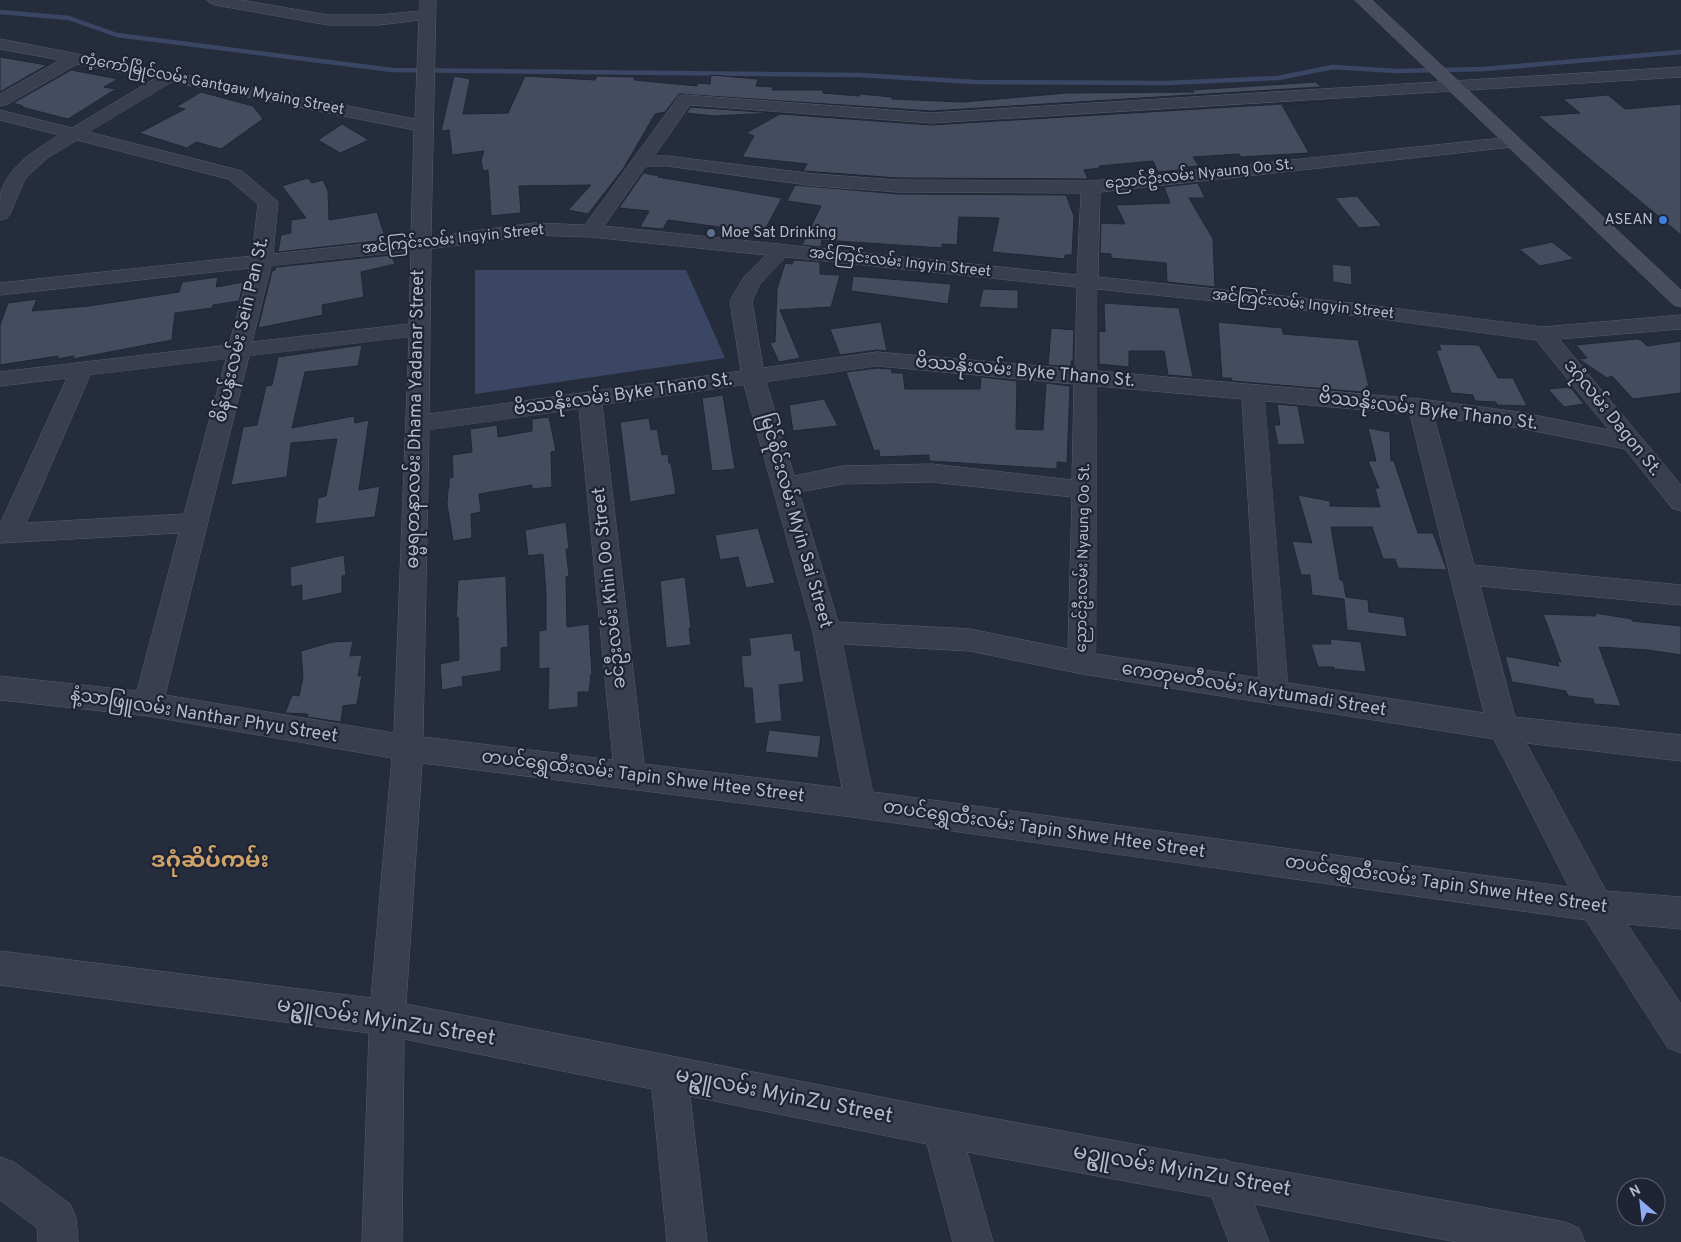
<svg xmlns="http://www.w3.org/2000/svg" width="1681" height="1242" viewBox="0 0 1681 1242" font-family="Overpass,'Noto Sans Myanmar',sans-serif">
<rect width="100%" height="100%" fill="#252d3d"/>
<path fill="#3a4664" d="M475 270H686L725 358 475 394Z"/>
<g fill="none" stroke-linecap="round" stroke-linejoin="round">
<path stroke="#3a4664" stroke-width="4.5" d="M0 12 69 18 117 35 392 70 859 75 974 82 1167 83 1278 78 1333 67 1396 71 1484 69 1681 52"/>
</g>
<path fill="#454c5f" stroke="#202635" d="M0 57 47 65 0 92Z
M71 70 118 79 104 87 116 89 68 119 21 107 23 106 13 103Z
M711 75 758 79 756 86 773 87 772 90H823V93L859 96 860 94 892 97V99L963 102 1067 93 1194 92 1192 90 1316 82 1321 87 931 111 679 94 665 112 655 114 623 169 588 214 568 210 591 185 519 186 521 213 491 216 488 170 483 171 481 160 484 151 452 155 449 130 441 131 454 76 470 79 463 114 508 113 525 76 595 80 597 76 635 77 634 80 697 86 698 83 710 84Z
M201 92 253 106 263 119 221 149 196 142 187 148 139 133 185 109 176 107Z
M1608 95 1625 109 1681 104V235L1538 116 1580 113 1563 99Z
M1332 101 1282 105 1309 153 1241 157 1239 154 1193 157 1199 166 1187 167 1189 169 1158 172 1153 161 1099 166 1100 168 1084 170 1088 179 898 178 803 171 807 164 742 157 754 136 746 133 780 114 931 125Z
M691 107 775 113 714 116 686 113Z
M342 124 369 140 340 153 318 140Z
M644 172V173L659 176 658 177 782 198 763 233 668 220 663 229 640 227 649 211 619 208Z
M308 178 312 183 323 180 328 191 329 220 377 212 386 240 278 252 281 235 291 233V220L306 218 282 186Z
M1198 183 1205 198H1189L1213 239 1215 287 1167 282 1166 263 1111 258V254L1100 253 1101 223 1125 224 1116 205 1170 203 1164 187Z
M795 185 898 194 1066 195 1074 216 1072 255H1065V259L992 252 999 218 959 217 957 245 942 244V248L822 240 821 247 802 245 821 206 787 201Z
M1357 196 1382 226 1359 228 1335 198Z
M1552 242 1574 259 1540 266 1519 249Z
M391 255 395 264 361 272 364 297 322 305 323 315 258 328 272 271 275 270 276 267Z
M794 260 820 262V274L840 275 831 307 780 310 800 358 779 362 770 343 775 342 777 289 785 263 792 264Z
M1332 264 1351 266 1352 285 1333 282Z
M853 276 951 284 948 304 851 291Z
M218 277 216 287 244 282 239 301 213 305 212 308 175 313 172 340 73 359 74 356 57 359 58 356 0 365V325L8 303 37 299 32 311 89 306 179 292 182 282Z
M983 289 1018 290V309L979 307Z
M1104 303 1179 308 1193 377 1168 375 1164 351H1129V367L1099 364V331L1105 332Z
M881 322 887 351 877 350 840 355 830 329Z
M1218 322 1282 328 1283 334 1358 340 1369 387 1366 386 1367 392H1361L1232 381 1231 378H1222Z
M1051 328 1074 330 1073 361H1071V367L1048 365Z
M1636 339 1641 340 1647 346 1681 341V393L1633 399 1612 376 1607 378 1579 359 1587 358 1576 345Z
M1439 344 1479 345 1498 378H1513L1527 406 1497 405 1496 402 1475 401 1473 395 1451 393 1436 350H1441Z
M362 345 358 366 305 372 292 428 354 416 355 423 369 420 359 490 380 486 375 517 315 524 318 498 326 496 337 439 291 443 287 477 231 485 243 427 257 425 266 386 272 385 278 357Z
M877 368 891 369 892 373H903L905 389H980L981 377 1017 381 1016 429 1043 430 1046 383 1070 386 1067 463 1057 462V469L929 461V455L880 457 879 450 874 451 846 372Z
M1570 387 1584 404 1564 407 1548 389Z
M723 395 735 469 712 471 702 398Z
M824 399 838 426 793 431 789 405Z
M1277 404 1298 406 1305 444 1278 445 1274 425H1280Z
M549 417 556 451 551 452 552 487 532 489V485L479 494 481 512 471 514 472 538 453 541 447 504 448 489 449 488V478L453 477 452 455 472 452 470 429 497 425 498 437 532 431V419Z
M649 418 651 430 657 429 662 455 668 454 669 463H671L676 494 630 502 620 422Z
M1368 428 1390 432 1391 461H1394L1418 533H1433L1447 570 1398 568 1395 559H1383L1372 527H1331L1340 580H1343L1346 597 1368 600 1369 612 1404 617 1407 637 1347 630 1344 599 1312 595 1310 575H1301L1292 541 1312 543 1298 495 1330 501V506L1380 507 1375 488H1379L1368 461H1376Z
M566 522 569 549H566L569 576 566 577 567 627 589 624 592 674H591L589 692H578V707L548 710 549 668 539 669V631L546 630V593L543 554 528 556 525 530Z
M758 528 775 583 746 588 738 557 720 560 715 535Z
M344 555 346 575 342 576V593L302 601V585L291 587 290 567Z
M506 576 508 647 501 648V671L462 677 463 686 442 690 440 664 459 660 458 617 456 618 458 580Z
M685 577 691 628H689L691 645 666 648 660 581Z
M1595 613 1632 619V621L1681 626V655L1648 650 1599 647 1621 706 1594 704 1593 699 1568 696 1566 691 1512 682 1505 656 1559 666 1557 661 1561 662 1543 614 1596 616Z
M792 633 795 651 800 650 804 682 779 685 782 721 755 724 752 688H744L741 656 751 655 749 638Z
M1330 639 1361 642 1366 672 1334 669V667H1318L1311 644H1331Z
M353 641 350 656 362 655 358 676 362 675 357 704 343 706 341 722 307 717 308 714 285 713 292 695 299 696 303 678 301 651 332 642Z
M769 730 821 736 818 758 765 752Z"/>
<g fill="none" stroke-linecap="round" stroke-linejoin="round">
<g stroke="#575d6b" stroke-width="1">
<path id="street" d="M207 0H241L328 15H379L420 11V0H436L431 237 534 223 585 225 679 96 685 95 931 113 1681 67V77L931 123 690 105 654 156H667L815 174 898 180 1091 181 1512 137 1518 138 1521 142 1518 146 1512 147 1100 192 1098 277 1360 304 1543 327 1681 315V329L1559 339 1681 485V511L1672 508 1625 449 1519 428 1434 417 1474 565 1681 585V605L1480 586 1515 717 1681 735V761L1526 743 1606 891 1681 897V929L1627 924 1681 1004V1053L1668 1048 1586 920 860 818 422 763 406 1004 942 1109 1221 1160 1224 1159 1231 1162 1565 1222 1579 1228 1585 1242H1457L1254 1204 1269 1242H1229L1212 1197 967 1152 993 1242H953L927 1144 690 1096 707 1242H667L652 1089 404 1039 402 1242H362L369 1033 0 985V951L371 998 392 758 148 716 0 700V676L137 691 179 533 0 543V524L67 378 0 386V372L229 345 250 268 0 295V283L252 256 258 204 228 179 77 140 47 158 25 179 10 214 7 218 0 220C0 211 0 200 1 192 9 165 37 149 59 135L0 120V110L72 128 154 79 77 64 6 105 0 106V94L60 60 0 49V39L415 119 419 20 379 25H328L215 5 210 3ZM172 82 414 130 411 239 273 254 278 202 242 171 89 132ZM667 166 815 186 898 192 1081 193 1077 275 604 226 645 167ZM534 235 591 237 766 255 744 277 730 301 741 371 429 414 431 249ZM411 251 409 324 252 342 271 266ZM786 257 1077 287 1075 369 877 352 763 368 752 301 760 284ZM1097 289 1360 316 1536 340 1609 430 1519 412 1420 399 1097 371ZM409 337 394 733 165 695 249 356ZM226 359 184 514 26 523 90 375ZM877 366 1074 384 1072 480 932 464 843 466 794 476 766 382ZM744 385 813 632 842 788 644 764 602 405ZM1097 386 1242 399 1259 678 1096 654ZM1265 401 1410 414 1484 713 1288 683ZM579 409 613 760 423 737 429 430ZM932 482 1072 497 1068 649 970 629 838 622 799 492 843 484ZM843 644 970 651 1082 674 1494 739 1569 887 873 792Z
M0 1157 14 1162 70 1204 76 1218 78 1242H38L37 1228 0 1200Z"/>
</g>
<g stroke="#575d6b" stroke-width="1">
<path id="secondary" d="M1355 0H1372L1681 290V307L1674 305Z"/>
</g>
<use href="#street" fill="#393f4e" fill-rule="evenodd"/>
<use href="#secondary" fill="#484e60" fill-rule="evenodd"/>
</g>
<circle fill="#3f7fe0" stroke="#1e2433" stroke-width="2" cx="1663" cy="220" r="5"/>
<circle fill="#5c6f8a" stroke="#1e2433" stroke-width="2" cx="711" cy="233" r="5"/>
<g text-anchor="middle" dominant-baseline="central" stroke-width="4.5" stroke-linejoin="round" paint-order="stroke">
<g font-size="15" fill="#b5bac8" stroke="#1e2433">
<text transform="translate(212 85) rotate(11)">ကံ့ကော်မြိုင်လမ်း Gantgaw Myaing Street</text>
<text transform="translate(1199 175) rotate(-6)">ညောင်ဦးလမ်း Nyaung Oo St.</text>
<text transform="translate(453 240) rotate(-6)">အင်ကြင်းလမ်း Ingyin Street</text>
<text transform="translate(900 263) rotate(6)">အင်ကြင်းလမ်း Ingyin Street</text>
<text transform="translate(1303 305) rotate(6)">အင်ကြင်းလမ်း Ingyin Street</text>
<text transform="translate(1084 558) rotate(-89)">ညောင်ဦးလမ်း Nyaung Oo St.</text>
</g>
<g font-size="15" fill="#b5bac8" stroke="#1e2433" text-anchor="end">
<text x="1653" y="220">ASEAN</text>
<text x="721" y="233" text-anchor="start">Moe Sat Drinking</text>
</g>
<g font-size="18" fill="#b5bac8" stroke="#1e2433">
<text transform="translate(242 330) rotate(-77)">စိန်ပန်းလမ်း Sein Pan St.</text>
<text transform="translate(1025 372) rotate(5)">ဗိဿနိုးလမ်း Byke Thano St.</text>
<text transform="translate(623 395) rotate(-8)">ဗိဿနိုးလမ်း Byke Thano St.</text>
<text transform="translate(1428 411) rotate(7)">ဗိဿနိုးလမ်း Byke Thano St.</text>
<text transform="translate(1612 418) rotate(51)">ဒဂုံလမ်း Dagon St.</text>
<text transform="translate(416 419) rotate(-89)">ဓမ္မရတနာလမ်း Dhama Yadanar Street</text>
<text transform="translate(795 521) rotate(74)">မြင်စိုင်းလမ်း Myin Sai Street</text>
<text transform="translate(610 588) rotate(-96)">ခင်ဦးလမ်း Khin Oo Street</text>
<text transform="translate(1254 690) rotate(9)">ကေတုမတီလမ်း Kaytumadi Street</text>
<text transform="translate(204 716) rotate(9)">နံ့သာဖြူလမ်း Nanthar Phyu Street</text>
<text transform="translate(643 777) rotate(7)">တပင်ရွှေထီးလမ်း Tapin Shwe Htee Street</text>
<text transform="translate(1044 830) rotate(8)">တပင်ရွှေထီးလမ်း Tapin Shwe Htee Street</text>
<text transform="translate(1446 885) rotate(8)">တပင်ရွှေထီးလမ်း Tapin Shwe Htee Street</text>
</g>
<g font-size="21" fill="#b5bac8" stroke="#1e2433">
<text transform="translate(386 1022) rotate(9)">မဥ္ဇူလမ်း MyinZu Street</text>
<text transform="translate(784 1096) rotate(11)">မဥ္ဇူလမ်း MyinZu Street</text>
<text transform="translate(1182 1171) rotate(10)">မဥ္ဇူလမ်း MyinZu Street</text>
</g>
<g font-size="22" font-weight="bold" fill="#d0a369" stroke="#1e2433">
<text x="210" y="861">ဒဂုံဆိပ်ကမ်း</text>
</g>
</g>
<g transform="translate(1641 1202) rotate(332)"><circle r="24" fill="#1e2433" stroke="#5a606f"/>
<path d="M0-4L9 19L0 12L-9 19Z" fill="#90a9f3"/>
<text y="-8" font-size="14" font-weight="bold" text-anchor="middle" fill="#b5bac8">N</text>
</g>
</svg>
